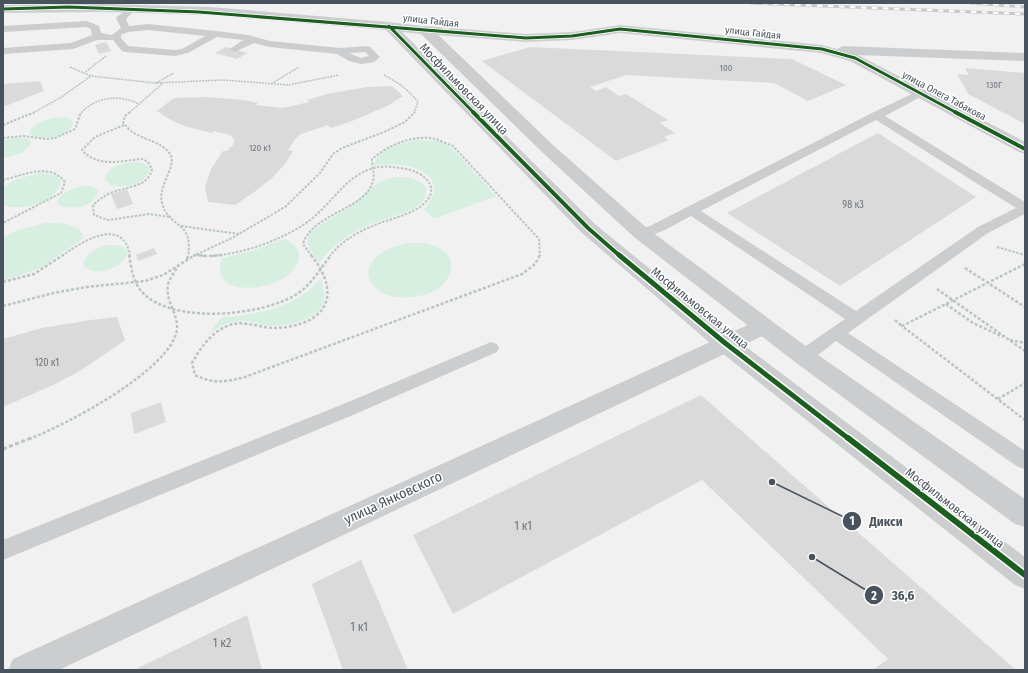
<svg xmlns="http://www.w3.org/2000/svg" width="1028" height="673" viewBox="0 0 1028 673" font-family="'Fira Sans Condensed',sans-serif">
<rect width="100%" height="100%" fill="#f1f1f1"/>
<path fill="#d7efe0" d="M64 117 70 119 73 122C72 137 40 142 30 134V130C38 120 51 118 64 117Z
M14 138H22L28 139 31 142 30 145 22 153 3 158V140Z
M418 140 438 141 451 147 496 196 434 219 424 209C446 185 429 169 402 165 393 163 383 164 374 166 376 148 403 143 418 140Z
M134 162C141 162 146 163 150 168 148 185 116 193 105 180 105 167 123 163 134 162Z
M40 173C49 174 56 174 61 181 59 202 21 212 3 205V187L17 179Z
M395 177C408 177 419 178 427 188 425 210 402 213 385 219 373 223 360 228 348 236 337 243 327 252 319 263L307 244 309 234 323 223 348 208 379 182Z
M84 186H91L99 191C94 207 72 211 59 205L57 201C63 191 73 188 84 186Z
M46 223C58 223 81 222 84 238L40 268 18 276 3 280V237L18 230Z
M284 239C292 242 301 248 299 259 292 292 206 303 222 258L252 251Z
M408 243C416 243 425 242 432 245 455 253 457 272 440 287 434 292 426 295 418 296 365 307 344 255 408 243Z
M106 245C115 245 122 244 128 251 125 268 94 280 83 264 86 253 96 249 106 245Z
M321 278C323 286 325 292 324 300 319 322 281 328 262 325 254 323 246 319 238 321 225 322 217 328 207 336L221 318C258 314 296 308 321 278Z"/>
<path fill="#dadadb" d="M106 42 111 51 99 54 95 45Z
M226 47 248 53 237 59 215 53Z
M530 47 792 59 846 85 808 101 774 83 626 75 590 87 596 91 606 87 619 96 626 94 668 120 660 123 675 133 664 137 669 140 616 161 482 61Z
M965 68 1025 73V124L968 94 957 74 969 75Z
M40 81 44 91 3 107V84Z
M392 86 403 96 387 106 352 121 331 128 328 125 301 134 296 138 288 150 293 151 285 164 273 177 257 190 235 205 208 202 205 187 211 169 223 151H227L233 145 234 140 233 138 230 135 214 131 212 133 184 126 169 119 157 111 174 98 208 97 243 100 258 103 255 105 283 108 309 102 307 100 327 94 367 87Z
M878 133 976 197 840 286 727 213Z
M127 189 133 204 117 209 111 194Z
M154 248 157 254 138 261 136 255Z
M117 317 125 340 121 343 80 371 53 385 3 407V339L42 328 91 320Z
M701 395 761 448 1016 670H873L888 659 702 480 453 614 413 535Z
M161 402 166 422 134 434 131 413Z
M361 560 408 670H343L312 584Z
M247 615 262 670H134Z"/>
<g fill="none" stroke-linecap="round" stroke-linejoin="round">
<path stroke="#b9c5c1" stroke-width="1.5" stroke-dasharray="2 1" stroke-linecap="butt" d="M106 56 84 73 91 76 155 83 223 80 288 85 339 75
M70 67 84 73
M384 75C397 82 409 90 418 102L414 113
M156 83 174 73
M271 84 299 67
M33 113 60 98 91 76
M81 113C95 97 120 94 139 104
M129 113 163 83"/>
<path stroke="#b9c5c1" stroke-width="2" stroke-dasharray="2.5 1.5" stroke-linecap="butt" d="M130 112 125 116 123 122C135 142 164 138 172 158 172 173 158 188 162 203 168 228 194 220 188 256
M3 125 35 112
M124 125 95 137 82 150C98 168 121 161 142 159L148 162 152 169C149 188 122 187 108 194 102 197 98 201 93 205L94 215 108 220 149 214 171 217
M3 138 23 136 47 139 55 138 75 129 81 112
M3 180C24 175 49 162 65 182L61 193 3 223
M181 226 239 234
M997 247 1025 255
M194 255 205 256
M62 256C80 242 124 215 130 256
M193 256 232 238 285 207 320 173 333 154 342 148 384 132 405 122 415 112
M212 256C244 253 276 242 303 225 337 204 350 158 400 168 410 169 420 172 427 180 432 185 433 193 428 199 418 213 396 217 380 223 361 230 342 240 330 256
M312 256 303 244C312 213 366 210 373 181 375 174 372 166 372 159 388 145 414 134 436 139 441 141 447 144 453 146L539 239 540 256"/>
<path stroke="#b9c5c1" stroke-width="2.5" stroke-dasharray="3 2" stroke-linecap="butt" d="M129 255C131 267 133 282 142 292 172 325 263 316 297 294 312 284 320 269 331 255
M194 255 208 256 224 255
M311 255C344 296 325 326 275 328 260 328 244 320 230 325 212 331 201 347 192 363L195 375C213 384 226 382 245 377L522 274 535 264 540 255
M187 259 188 255
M1025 264 902 326 1025 420
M965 268 1025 307
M3 282 34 274 63 255
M937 289 1025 351
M946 304 973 323 1003 337
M3 306 53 293 87 287 145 281 163 275 195 255
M895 320 902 326
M1010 340 1025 343
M998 399 1025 383
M29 439C64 426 173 369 177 329 178 313 165 301 168 285 169 279 175 272 178 266"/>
<path stroke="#b9c5c1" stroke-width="3" stroke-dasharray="4 2.5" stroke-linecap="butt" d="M3 449 31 438"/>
<path fill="#cbcdcf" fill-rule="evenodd" d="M133 5 137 8 126 19 129 26 148 24 216 31 248 35 270 41 340 48 367 46 370 47 380 57 374 62 361 64 349 61 337 54 270 47 254 43 235 52 230 49 243 40 217 37 188 53 175 56 125 52 122 51 113 40H97L73 49 3 54V48L71 43 92 35 91 29 86 27 3 32V26L87 21 99 26 101 33 112 35 121 28 116 18 118 16ZM148 30 205 36 182 49 175 50 128 46 121 38V35L128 32ZM365 52 369 56 361 58 349 53Z
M920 90 924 91 925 93 924 95 885 116 1025 202V214L988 233 848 333 1025 451V469L1018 467 836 341C825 349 811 365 797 360L795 356 797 352 845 319 691 216C677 223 652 240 636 236L634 233 636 230 650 226 872 113ZM876 120 1016 208 978 227 856 311 701 211Z
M491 342 497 344 499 348 497 352 353 415 3 560V540L341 405Z"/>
<path fill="#cbcdcf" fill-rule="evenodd" d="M620 25 822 45 837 49 843 46 1025 53V61L858 55 1025 142V154L1019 152 850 61 821 53 620 33 572 40 526 42 425 34 420 33 419 30 420 27 425 26 526 34 572 32Z
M763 318 771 320 774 326 771 332 59 670H8L13 659Z"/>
<path fill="#cbcdcf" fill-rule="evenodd" d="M105 4 210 7 389 22 430 27 554 146 648 229 811 350 1025 499V527L1015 524 795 362 634 237 542 152 421 34 402 32 595 224 733 337 1025 557V589L1015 585 717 349 581 232 386 30 210 15 105 12 3 13V5Z"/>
<g stroke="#c6c7c9" stroke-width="3">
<path id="rail" d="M751 3 1025 14
M971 3 1025 7"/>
</g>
<use href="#rail" stroke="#fff" stroke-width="2" stroke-dasharray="5.5" stroke-linecap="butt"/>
<g stroke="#fff" stroke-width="4.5">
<path id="cycleway-far3" d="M3 9 69 7 199 12 526 38 572 36 620 29 822 49 855 58 957 113
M389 26 474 113"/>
</g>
<g stroke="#fff" stroke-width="6">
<path id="cycleway-far2" d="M473 112 588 228 620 256
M955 112 1025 149"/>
</g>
<g stroke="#fff" stroke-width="8">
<path id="cycleway-far1" d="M619 255 725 343 849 439"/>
</g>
<g stroke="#fff" stroke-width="9">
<path id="cycleway" d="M848 438 1025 575"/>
</g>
<use href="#cycleway-far3" stroke="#1b5e20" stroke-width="3"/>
<use href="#cycleway-far2" stroke="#1b5e20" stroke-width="4"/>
<use href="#cycleway-far1" stroke="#1b5e20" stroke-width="5"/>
<use href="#cycleway" stroke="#1b5e20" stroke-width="6"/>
</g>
<g text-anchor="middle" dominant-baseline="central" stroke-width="3" stroke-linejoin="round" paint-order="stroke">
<g font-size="9" fill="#6e767d">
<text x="726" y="68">100</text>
<text x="994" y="85">130Г</text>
<text x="260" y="148">120 к1</text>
</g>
<g font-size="10" fill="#49535d" stroke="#fff">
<text transform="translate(431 21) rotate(6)">улица Гайдая</text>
<text transform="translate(753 33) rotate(6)">улица Гайдая</text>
<text transform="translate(944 96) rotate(28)">улица Олега Табакова</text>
</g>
<g font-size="10" fill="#6e767d">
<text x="853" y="205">98 к3</text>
<text x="47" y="363">120 к1</text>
</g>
<g font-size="12" fill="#49535d" stroke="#fff">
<text transform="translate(464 89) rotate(46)">Мосфильмовская улица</text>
<text transform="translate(700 308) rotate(39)">Мосфильмовская улица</text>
<text transform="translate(955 508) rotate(38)">Мосфильмовская улица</text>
</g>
<g font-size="12" fill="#6e767d">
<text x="523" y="526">1 к1</text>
<text x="359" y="627">1 к1</text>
<text x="222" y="643">1 к2</text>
</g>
<g font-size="14" fill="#49535d" stroke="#fff">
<text transform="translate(393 498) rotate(-25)">улица Янковского</text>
</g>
</g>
<path fill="none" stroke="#49535d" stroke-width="1.5" d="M772 482L852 521M812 557L874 595"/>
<g fill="#49535d" stroke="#fff" stroke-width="1.5">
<circle cx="772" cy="482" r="4"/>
<circle cx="812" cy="557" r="4"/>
<circle cx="852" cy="521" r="10"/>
<circle cx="874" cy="595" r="10"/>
</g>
<g font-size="12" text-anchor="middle" font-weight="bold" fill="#fff">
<text x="852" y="525">1</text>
<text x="874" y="600">2</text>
</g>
<g font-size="13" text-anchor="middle" font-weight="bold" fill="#49535d" stroke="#fff" stroke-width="3" stroke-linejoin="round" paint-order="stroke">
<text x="886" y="526">Дикси</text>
<text x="903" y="600">36,6</text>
</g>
<rect width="1028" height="673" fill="none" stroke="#49535d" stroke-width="8"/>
</svg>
